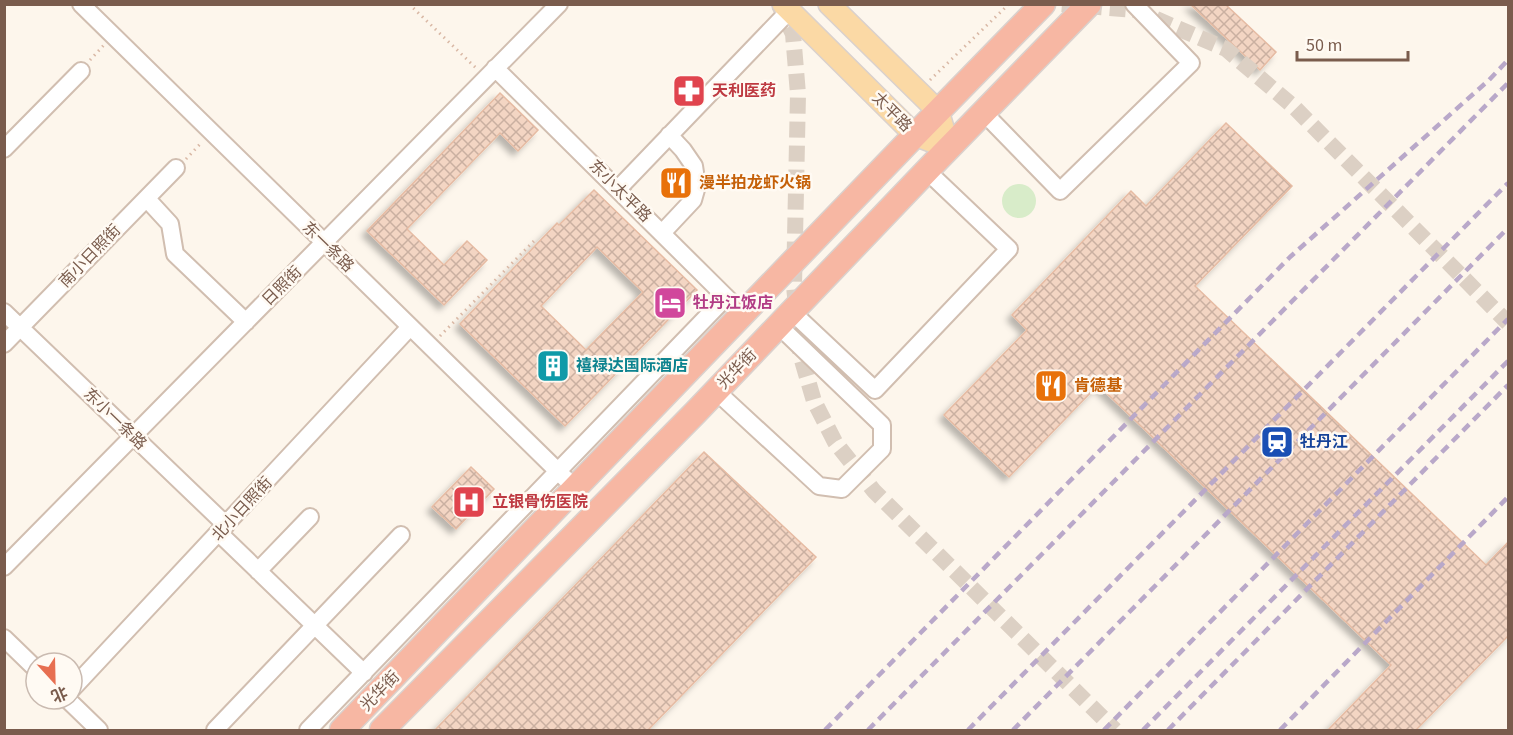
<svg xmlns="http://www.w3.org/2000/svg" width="1513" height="735" viewBox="0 0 1513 735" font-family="'Source Sans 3','Noto Sans SC',sans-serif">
<defs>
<pattern id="building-cross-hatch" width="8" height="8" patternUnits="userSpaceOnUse" patternTransform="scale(1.5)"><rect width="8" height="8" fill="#f3d5c3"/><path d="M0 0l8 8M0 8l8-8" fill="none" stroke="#cab0a1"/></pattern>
<filter id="shadow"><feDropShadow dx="-5" dy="5" stdDeviation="3" flood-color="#0004"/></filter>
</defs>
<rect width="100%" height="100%" fill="#fdf6ec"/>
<path fill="#d8ecc9" d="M1002 201a17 17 0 1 1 34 0a17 17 0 1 1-34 0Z"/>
<path fill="url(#building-cross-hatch)" stroke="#e6bba3" stroke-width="1.5" fill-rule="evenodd" filter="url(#shadow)" d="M1190 4H1225L1276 52 1260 70Z
M500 93 538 130 518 151 500 133 407 229 444 265 467 241 487 260 444 305 367 231Z
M1226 123 1292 186 1195 286 1486 565 1509 541V635L1416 730H1328L1391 665 1098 385 1009 477 944 415 1027 330 1012 315 1131 191 1146 206Z
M594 190 697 290 565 426 460 324 557 223 559 225ZM597 247 643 292 586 350 541 306Z
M704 452 816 557 648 730H435Z
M471 467 494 489 456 529 432 507Z"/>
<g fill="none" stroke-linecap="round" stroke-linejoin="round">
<path stroke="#dcd0c4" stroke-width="16" stroke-dasharray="16 8" stroke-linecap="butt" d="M1062 4 1135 10 1226 49 1294 107 1508 323
M779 5 793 34 798 94 794 286 801 357 814 401 835 442 874 491 1115 730"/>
<g stroke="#d1beb0" stroke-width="20">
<path id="minor" d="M81 4 576 489
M495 68 734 305
M984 113 1060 191 1191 63 1134 4
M4 149 81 71
M618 189 789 11
M147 199 170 224 175 254 246 322
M662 233 693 200 697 186 694 166 683 150 669 135
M4 312 226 525
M792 312 875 390 1009 249 927 171
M4 344 176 168
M716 391 819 486 842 489 882 449V425L779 326
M219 533 364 673
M4 567 559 4
M258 571 310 517
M4 638 36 669
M72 689 410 327
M67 699 99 730
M215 730 401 535
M308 730 726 297"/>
</g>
<g stroke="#dad1cd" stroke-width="24">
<path id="major" d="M783 4 915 135 949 148
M829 4 938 111 949 148"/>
</g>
<g stroke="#dad1cd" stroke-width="27">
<path id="highway" d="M342 730 915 135 1043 4
M382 730 695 413 938 159 1089 4"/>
</g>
<path stroke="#d9b8a5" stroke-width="3" stroke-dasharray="1.5 4.5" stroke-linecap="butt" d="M409 4 476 68
M90 60 104 45
M930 80 1009 4
M186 159 202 142
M440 336 534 241"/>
<use href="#minor" stroke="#fff" stroke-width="16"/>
<use href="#major" stroke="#fbd9a5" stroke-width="21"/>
<use href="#highway" stroke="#f7b7a3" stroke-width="24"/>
<path stroke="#b9a8c9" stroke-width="4.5" stroke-dasharray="9 6" stroke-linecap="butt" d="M825 730 1290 257 1489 80 1508 60
M868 730 1508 83
M968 730 1508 183
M1013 730 1508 228
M1104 730 1508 319
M1143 730 1508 361
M1168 730 1508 385
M1280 730 1508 497"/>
</g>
<defs>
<g id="pharmacy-square" transform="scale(1.725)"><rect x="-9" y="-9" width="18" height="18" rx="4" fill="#e0444e" stroke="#fffaf3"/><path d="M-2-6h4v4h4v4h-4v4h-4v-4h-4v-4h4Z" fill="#fff"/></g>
<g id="restaurant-square" transform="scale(1.725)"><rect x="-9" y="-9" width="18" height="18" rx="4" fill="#e8710a" stroke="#fffaf3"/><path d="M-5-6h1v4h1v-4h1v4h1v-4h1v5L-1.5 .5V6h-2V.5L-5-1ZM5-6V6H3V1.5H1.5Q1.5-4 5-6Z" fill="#fff"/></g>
<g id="hotel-square" transform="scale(1.725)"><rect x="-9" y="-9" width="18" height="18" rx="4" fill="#d1479c" stroke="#fffaf3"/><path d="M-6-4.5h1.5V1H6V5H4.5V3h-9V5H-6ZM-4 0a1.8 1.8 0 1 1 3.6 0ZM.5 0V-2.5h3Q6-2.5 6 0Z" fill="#fff"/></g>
<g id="building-square" transform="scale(1.725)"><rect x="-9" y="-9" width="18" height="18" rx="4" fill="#0f9aa8" stroke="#fffaf3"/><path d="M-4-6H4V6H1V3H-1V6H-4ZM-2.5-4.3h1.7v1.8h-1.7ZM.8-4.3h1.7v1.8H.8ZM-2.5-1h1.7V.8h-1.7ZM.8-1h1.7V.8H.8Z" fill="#fff"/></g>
<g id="station-square" transform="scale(1.725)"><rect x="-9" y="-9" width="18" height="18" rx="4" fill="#1a4fb4" stroke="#fffaf3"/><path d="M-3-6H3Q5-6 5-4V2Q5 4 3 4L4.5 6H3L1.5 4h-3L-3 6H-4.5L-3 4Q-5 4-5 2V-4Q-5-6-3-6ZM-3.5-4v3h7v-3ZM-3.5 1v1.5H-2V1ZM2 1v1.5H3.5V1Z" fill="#fff"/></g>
<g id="hospital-square" transform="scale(1.725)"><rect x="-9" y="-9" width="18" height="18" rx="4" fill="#e0444e" stroke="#fffaf3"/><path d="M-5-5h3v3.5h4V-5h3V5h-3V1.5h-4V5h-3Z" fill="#fff"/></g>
</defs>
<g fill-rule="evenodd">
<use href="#pharmacy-square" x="689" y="91"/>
<use href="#restaurant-square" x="676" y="183"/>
<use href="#hotel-square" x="670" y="303"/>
<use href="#building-square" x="553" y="366"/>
<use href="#restaurant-square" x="1051" y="386"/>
<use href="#station-square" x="1277" y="442"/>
<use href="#hospital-square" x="469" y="502"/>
</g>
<g text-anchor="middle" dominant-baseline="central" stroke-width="5" stroke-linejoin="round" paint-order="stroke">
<g font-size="16" font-weight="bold" fill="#be3a42" stroke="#fffaf3" text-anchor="start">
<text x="712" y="91">天利医药</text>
<text x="492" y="502">立银骨伤医院</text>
</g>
<g font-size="16" fill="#7a5c4d" stroke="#fffaf3">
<text transform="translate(892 112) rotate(45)">太平路</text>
<text transform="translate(620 191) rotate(45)">东小太平路</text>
<text transform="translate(328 247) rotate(44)">东一条路</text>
<text transform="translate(90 256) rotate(-46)">南小日照街</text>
<text transform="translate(282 286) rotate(-45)">日照街</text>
<text transform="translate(737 369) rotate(-46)">光华街</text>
<text transform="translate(115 419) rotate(44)">东小一条路</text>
<text transform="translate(242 509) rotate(-47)">北小日照街</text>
<text transform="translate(380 691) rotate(-46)">光华街</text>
</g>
<g font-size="16" font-weight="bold" fill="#c56008" stroke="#fffaf3" text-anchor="start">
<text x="699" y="183">漫半拍龙虾火锅</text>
<text x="1074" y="386">肯德基</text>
</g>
<g font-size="16" font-weight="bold" fill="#b23c85" stroke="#fffaf3" text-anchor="start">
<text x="693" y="303">牡丹江饭店</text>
</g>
<g font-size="16" font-weight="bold" fill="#0d838f" stroke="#fffaf3" text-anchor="start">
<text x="576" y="366">禧禄达国际酒店</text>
</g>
<g font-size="16" font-weight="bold" fill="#164399" stroke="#fffaf3" text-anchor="start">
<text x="1300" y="442">牡丹江</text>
</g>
</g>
<rect width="1513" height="735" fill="none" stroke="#7a5c4d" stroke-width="12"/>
<g transform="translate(54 681) rotate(158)"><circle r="28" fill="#fffaf3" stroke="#cabbb1" stroke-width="1.5"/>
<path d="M0-4.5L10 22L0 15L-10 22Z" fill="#e76f51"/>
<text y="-9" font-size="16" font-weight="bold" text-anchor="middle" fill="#7a5c4d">北</text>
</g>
<path d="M1297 51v9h111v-9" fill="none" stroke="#7a5c4d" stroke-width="3"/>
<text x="1306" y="51" font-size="18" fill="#7a5c4d" stroke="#fffaf3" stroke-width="4.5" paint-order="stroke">50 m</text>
</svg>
